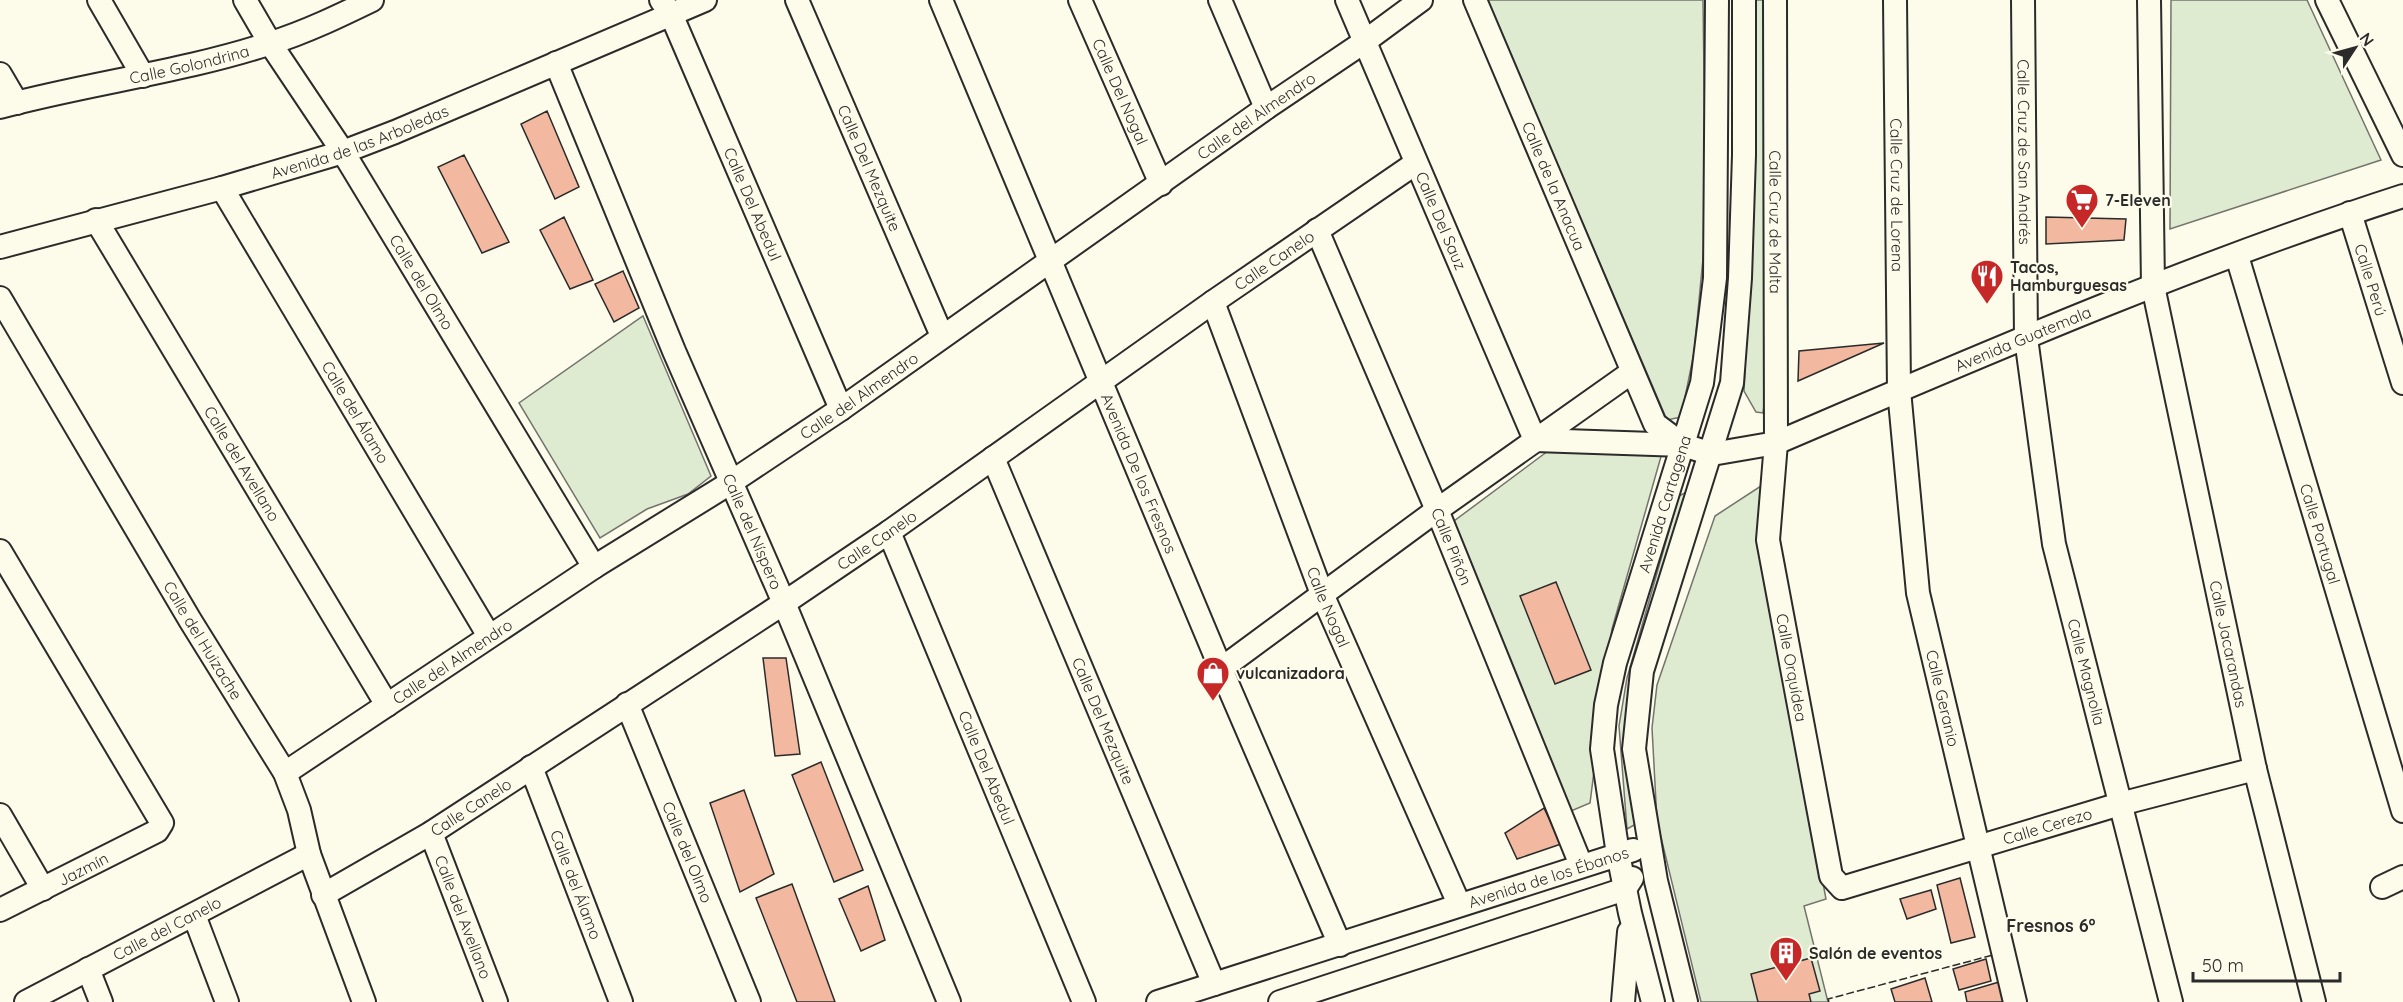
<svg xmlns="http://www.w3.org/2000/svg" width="2403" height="1002" viewBox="0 0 2403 1002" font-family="Quicksand,sans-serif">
<rect width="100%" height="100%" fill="#fdfbea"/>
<path fill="#deebd1" stroke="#74746e" stroke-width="1.5" d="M1487 0H1703L1706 227 1694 353 1681 417 1667 420Z
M1755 0H1769L1768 372 1763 413 1756 412 1744 391 1755 140Z
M2171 0H2307L2381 160 2170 229Z
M643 316 711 476 688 494 647 509 600 538 519 403Z
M1552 448 1662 453 1612 629 1590 803 1571 811 1454 521Z
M1761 486 1759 539 1826 899 1804 906 1828 1002H1701L1657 821 1652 728 1657 685 1715 516Z
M1692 489 1639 672 1636 824 1627 829 1619 726 1627 678 1679 496Z"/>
<path fill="#f2b8a0" stroke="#2b2b2b" stroke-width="1.5" d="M547 111 579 187 555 199 521 124Z
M464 155 509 242 482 253 438 167Z
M564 217 593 280 570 289 540 230Z
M2046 217 2126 219 2124 240 2046 244Z
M623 271 639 308 614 322 595 284Z
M1884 343 1798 381 1799 351Z
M1556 582 1591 670 1555 684 1520 596Z
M763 658H786L800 754 775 756Z
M821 762 863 870 834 882 792 775Z
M744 790 774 874 740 892 710 803Z
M1544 808 1561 844 1517 859 1505 833Z
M1960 878 1975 937 1951 943 1937 885Z
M792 884 835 1002H797L756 898Z
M868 886 885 940 861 951 839 899Z
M1931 890 1936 909 1907 919 1900 899Z
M1811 958 1820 991 1809 994 1811 1002H1758L1751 974Z
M1986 959 1991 981 1959 990 1953 969Z
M1925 978 1932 1002H1895L1891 989Z
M1999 982 2004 1002H1967L1965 992Z"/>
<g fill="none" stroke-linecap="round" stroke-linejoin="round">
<g stroke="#2b2b2b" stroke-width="26">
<g id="minor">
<path d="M99 0 143 76"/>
<path id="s1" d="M245 0 270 43 343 152 594 567"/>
<path id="s2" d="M661 0 671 14 841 409"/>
<path id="s3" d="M797 0 942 336"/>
<path id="s4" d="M941 0 1221 669 1340 945"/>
<path id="s5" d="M1080 0 1161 184"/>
<path d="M1220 0 1266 108"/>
<path id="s6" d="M1347 0 1535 440 1683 445 1712 454 1776 443C1982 355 2189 265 2403 196"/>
<path id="s7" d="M1475 0 1655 424 1683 445"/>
<path id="s8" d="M1775 0 1776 443 1768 540 1831 876 1842 888 2120 804 2255 769"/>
<path id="s9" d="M1895 0 1899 390 1918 593 2015 1002"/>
<path id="s10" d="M2023 0 2026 338 2054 544 2171 1002"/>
<path id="s11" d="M2149 0 2153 286 2255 769 2314 1002"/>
<path d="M2327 0 2403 155"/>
<path id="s12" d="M556 63 674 351 784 603 949 1002"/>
<path d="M0 74 17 103"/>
<path id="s13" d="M0 107C89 83 183 72 271 43 306 32 339 16 372 0"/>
<path id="s14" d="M222 188 489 636"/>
<path id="s15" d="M2350 213 2403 383"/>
<path id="s16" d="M96 220 387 705"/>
<path id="s17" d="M1317 230 1437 510 1581 865"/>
<path id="s18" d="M0 247 222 188 343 152 395 132 705 0"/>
<path id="s19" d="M2237 256 2403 811"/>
<path id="s20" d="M0 298 190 620 285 773 299 810 309 854 364 1002"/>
<path id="s21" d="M1213 302 1322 594 1459 904"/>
<path id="s22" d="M993 458 1214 984"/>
<path id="s23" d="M889 532 1084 1002"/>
<path d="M0 551 162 823 157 831 0 910"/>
<path d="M1221 669 1437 510 1632 372"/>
<path id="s24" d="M627 704 749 1002"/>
<path id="s25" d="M531 767 621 1002"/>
<path id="s26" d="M285 773 594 567 730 483 841 409 1266 108 1364 42 1421 0"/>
<path d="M0 815 43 889"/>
<path id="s27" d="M431 833 496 1002"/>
<path d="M2382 887 2403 877"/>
<path id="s28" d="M323 895 431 833 784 603 889 532 1213 302 1416 163"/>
<path d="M194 915 227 1002"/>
<path d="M88 969 101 1002"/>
<path id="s29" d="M26 1002 309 854"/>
<path id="s30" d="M1158 1002 1633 850"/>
<path d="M1280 1002 1625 889 1632 878"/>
<path d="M1623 1002 1629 932"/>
<path id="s31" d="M1653 1002 1630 913 1618 854 1602 749 1606 705 1615 663 1702 383 1715 278 1717 0"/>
<path d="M1686 1002 1656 881 1634 749 1642 671 1732 383 1740 278 1744 155V0"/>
</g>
</g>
<use href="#minor" stroke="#fdfbea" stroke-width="22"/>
<path stroke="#2b2b2b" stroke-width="1.5" stroke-dasharray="8 3" stroke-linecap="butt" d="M1829 1002 1828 999 1993 955"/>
</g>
<defs>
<g id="supermarket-pin" transform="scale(1.725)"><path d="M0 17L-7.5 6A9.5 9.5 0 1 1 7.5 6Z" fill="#c62828" stroke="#fdfbea"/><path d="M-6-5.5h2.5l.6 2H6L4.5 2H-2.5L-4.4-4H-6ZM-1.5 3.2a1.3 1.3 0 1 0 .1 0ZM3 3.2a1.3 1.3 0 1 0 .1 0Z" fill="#fff"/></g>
<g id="restaurant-pin" transform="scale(1.725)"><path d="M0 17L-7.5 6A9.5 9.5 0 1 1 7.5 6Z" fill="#c62828" stroke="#fdfbea"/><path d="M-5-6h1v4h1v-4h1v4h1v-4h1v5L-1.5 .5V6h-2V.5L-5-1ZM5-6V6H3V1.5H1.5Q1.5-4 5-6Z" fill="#fff"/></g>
<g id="shop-pin" transform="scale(1.725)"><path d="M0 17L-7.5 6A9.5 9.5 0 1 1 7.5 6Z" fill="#c62828" stroke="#fdfbea"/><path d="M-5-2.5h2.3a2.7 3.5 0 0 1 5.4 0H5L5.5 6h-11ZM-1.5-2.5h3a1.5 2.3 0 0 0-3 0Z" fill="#fff"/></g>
<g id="building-pin" transform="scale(1.725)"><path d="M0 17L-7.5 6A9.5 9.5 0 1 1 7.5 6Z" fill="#c62828" stroke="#fdfbea"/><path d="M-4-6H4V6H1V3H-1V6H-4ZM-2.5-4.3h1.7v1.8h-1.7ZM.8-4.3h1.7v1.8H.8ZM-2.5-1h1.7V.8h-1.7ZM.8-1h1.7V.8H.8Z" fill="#fff"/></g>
</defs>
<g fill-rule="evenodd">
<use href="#supermarket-pin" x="2082" y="200"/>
<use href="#restaurant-pin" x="1987" y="276"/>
<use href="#shop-pin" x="1213" y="673"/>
<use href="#building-pin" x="1786" y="953"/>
</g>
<g text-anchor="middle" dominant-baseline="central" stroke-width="4.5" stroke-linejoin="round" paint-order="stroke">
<g font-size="16" fill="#2b2b2b" stroke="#fdfbea">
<text stroke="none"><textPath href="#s13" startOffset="194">Calle Golondrina</textPath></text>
<text stroke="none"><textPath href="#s5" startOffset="100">Calle Del Nogal</textPath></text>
<text stroke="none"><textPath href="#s26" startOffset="1173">Calle del Almendro</textPath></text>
<text stroke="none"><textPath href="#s18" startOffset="375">Avenida de las Arboledas</textPath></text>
<text stroke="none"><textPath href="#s10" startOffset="152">Calle Cruz de San Andrés</textPath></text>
<text stroke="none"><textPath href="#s3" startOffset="183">Calle Del Mezquite</textPath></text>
<text stroke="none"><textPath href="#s7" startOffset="202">Calle de la Anacua</textPath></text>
<text stroke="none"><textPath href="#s9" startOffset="195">Calle Cruz de Lorena</textPath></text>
<text stroke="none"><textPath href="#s2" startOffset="224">Calle Del Abedul</textPath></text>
<text stroke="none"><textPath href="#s6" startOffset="240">Calle Del Sauz</textPath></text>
<text stroke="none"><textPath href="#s8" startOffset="222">Calle Cruz de Malta</textPath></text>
<text stroke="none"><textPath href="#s28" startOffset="1144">Calle Canelo</textPath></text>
<text stroke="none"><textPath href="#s15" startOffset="70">Calle Perú</textPath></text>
<text stroke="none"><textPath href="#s1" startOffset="333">Calle del Olmo</textPath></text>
<text stroke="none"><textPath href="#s6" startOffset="990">Avenida Guatemala</textPath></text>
<text stroke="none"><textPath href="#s26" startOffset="687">Calle del Almendro</textPath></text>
<text stroke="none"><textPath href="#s14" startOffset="261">Calle del Álamo</textPath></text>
<text stroke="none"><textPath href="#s16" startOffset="284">Calle del Avellano</textPath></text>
<text stroke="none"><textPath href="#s4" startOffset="513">Avenida De los Fresnos</textPath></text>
<text stroke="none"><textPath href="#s31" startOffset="512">Avenida Cartagena</textPath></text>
<text stroke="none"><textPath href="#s12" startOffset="508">Calle del Níspero</textPath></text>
<text stroke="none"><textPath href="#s19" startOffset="290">Calle Portugal</textPath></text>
<text stroke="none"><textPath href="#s28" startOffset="658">Calle Canelo</textPath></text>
<text stroke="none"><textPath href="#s17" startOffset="344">Calle Piñón</textPath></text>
<text stroke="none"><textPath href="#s21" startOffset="326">Calle Nogal</textPath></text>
<text stroke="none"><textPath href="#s20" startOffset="398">Calle del Huizache</textPath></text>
<text stroke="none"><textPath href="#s11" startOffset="652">Calle Jacarandas</textPath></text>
<text stroke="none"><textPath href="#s26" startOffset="201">Calle del Almendro</textPath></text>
<text stroke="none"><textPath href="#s8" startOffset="670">Calle Orquídea</textPath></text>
<text stroke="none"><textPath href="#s10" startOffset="678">Calle Magnolia</textPath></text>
<text stroke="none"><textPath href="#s9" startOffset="702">Calle Geranio</textPath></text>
<text stroke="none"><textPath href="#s22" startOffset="285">Calle Del Mezquite</textPath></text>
<text stroke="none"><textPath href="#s23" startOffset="255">Calle Del Abedul</textPath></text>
<text stroke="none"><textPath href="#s28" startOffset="172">Calle Canelo</textPath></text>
<text stroke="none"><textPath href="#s8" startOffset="1113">Calle Cerezo</textPath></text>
<text stroke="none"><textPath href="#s24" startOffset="160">Calle del Olmo</textPath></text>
<text transform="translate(83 869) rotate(-27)">Jazmín</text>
<text stroke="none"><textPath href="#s30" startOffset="410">Avenida de los Ébanos</textPath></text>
<text stroke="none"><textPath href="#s25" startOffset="126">Calle del Álamo</textPath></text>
<text stroke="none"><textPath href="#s27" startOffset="90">Calle del Avellano</textPath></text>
<text stroke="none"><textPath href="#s29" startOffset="159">Calle del Canelo</textPath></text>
</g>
<g font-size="16" font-weight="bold" fill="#2b2b2b" stroke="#fdfbea" text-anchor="start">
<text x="2105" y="200">7-Eleven</text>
<text x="2010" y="267">Tacos,<tspan x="2010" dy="18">Hamburguesas</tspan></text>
<text x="1236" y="673">vulcanizadora</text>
<text x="1809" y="953">Salón de eventos</text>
</g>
<g font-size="18" font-weight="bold" fill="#2b2b2b" stroke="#fdfbea">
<text x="2051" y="925">Fresnos 6°</text>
</g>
</g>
<g transform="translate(2355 48) rotate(54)" stroke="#fdfbea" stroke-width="4.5" paint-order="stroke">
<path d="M0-4.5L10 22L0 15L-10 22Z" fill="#2b2b2b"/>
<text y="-9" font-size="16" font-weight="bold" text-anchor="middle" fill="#2b2b2b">N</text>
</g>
<path d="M2193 972v9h147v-9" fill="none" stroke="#2b2b2b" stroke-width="3"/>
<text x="2202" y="972" font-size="18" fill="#2b2b2b" stroke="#fdfbea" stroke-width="4.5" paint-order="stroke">50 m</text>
</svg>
